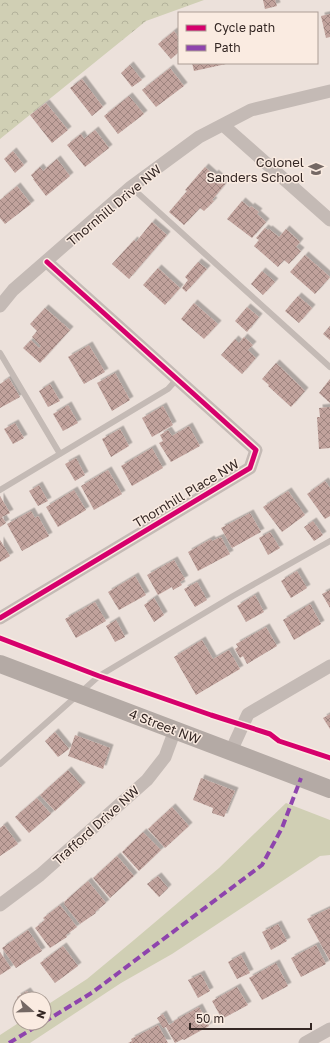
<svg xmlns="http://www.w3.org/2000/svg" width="330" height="1043" viewBox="0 0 330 1043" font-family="'Golos Text',sans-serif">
<defs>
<pattern id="park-crowns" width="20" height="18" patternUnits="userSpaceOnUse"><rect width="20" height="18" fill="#d0cfb4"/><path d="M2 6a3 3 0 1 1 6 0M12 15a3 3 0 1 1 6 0" fill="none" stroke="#b3b29b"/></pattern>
<pattern id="building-cross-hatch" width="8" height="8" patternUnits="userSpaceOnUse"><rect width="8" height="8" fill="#c1a29c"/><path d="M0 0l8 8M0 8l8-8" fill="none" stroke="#9e847f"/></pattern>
<filter id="shadow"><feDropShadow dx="3.5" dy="-3.5" stdDeviation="0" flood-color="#0004"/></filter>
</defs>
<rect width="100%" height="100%" fill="#ece1db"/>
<path fill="#d0cfb4" d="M286 803 330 820V855L320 856 172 954 121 983 30 1043H0V1035L20 1022V1023H44V1007L87 979 134 940 219 868Z"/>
<path fill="url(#park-crowns)" d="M0 0H204L146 21 0 139Z"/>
<path fill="url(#building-cross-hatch)" filter="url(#shadow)" d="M263 0H275L277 6 265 9Z
M330 14V37L326 38 321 16Z
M174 31 179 38V52L171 59 158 44Z
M192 63H226V64L194 71Z
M130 65 142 80 132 87 121 73Z
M170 68 184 86 156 107 142 90Z
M82 79 103 107 92 116 70 88Z
M129 96 144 114 118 134 104 116Z
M46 103 68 130 52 143 30 115Z
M95 130 109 148 85 167 67 145 81 134 84 139Z
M13 151 24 165 15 173 4 159Z
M57 159 70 176 46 196 33 179H34L31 175 40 167 43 171Z
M205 167 214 175 215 173 226 183 212 200 214 201 204 211 200 208 184 225 169 212 187 191 185 190Z
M17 186 31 204 5 224 0 218V200Z
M242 201 250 208 251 206 259 212 257 214 266 222 252 238 227 219Z
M152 222 167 235 129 279 112 264 134 240 136 242Z
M265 228 268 230 269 229 279 237 286 229 300 242 296 247 301 251 289 264 284 260 278 267 254 246 259 240 256 238Z
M305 255 330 277 315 294 290 272Z
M198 262 207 269 186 292 182 288 188 280 185 277Z
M158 268 180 288 165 305 143 285Z
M262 271 275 282 263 295 251 284Z
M298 296 312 308 299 323 285 311Z
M194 303 218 324 204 339 181 319Z
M247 307 259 317 247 332 235 321Z
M45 308 70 330 40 363 23 348 31 340 39 348 41 346 32 337 37 331 30 324Z
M330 326V340L323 334Z
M244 337 253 345 248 350 256 358 242 374 221 355 235 339 239 343Z
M89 345 105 372 84 384 68 357Z
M276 363 305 391 291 407 268 386 269 385 262 379Z
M115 373 130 400 112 411 97 383Z
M9 378 20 397 0 408V384Z
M330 379V403L319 393Z
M50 384 60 401 48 407 39 391Z
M68 405 78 423 63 431 53 414Z
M163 406 173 425 152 437 142 418Z
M330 407V448L319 449 317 417H320L319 408Z
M15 423 24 438 13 444 4 429Z
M189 426 200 446 171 462 159 443 163 441 160 435 168 430 172 436Z
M120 429 129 446 111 457 102 439Z
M152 448 163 468 132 486 121 466Z
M76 458 85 475 75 481 65 464Z
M108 470 122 494 94 510 81 486Z
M325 481 330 488V516L325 519 307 494Z
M39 485 48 501 38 506 29 491Z
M74 490 86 510 58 527 46 507Z
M288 491 305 515 282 532 263 507Z
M0 496 10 513 2 517 6 523 0 527Z
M31 511 35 518 38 516 49 536 22 551 7 524Z
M250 513 261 532 232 548 221 528Z
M313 521 323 535 314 541 304 527Z
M270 532 280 548 268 555 259 538Z
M221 537 230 554 198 571 188 552 211 539 212 541Z
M0 540 10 556 0 562Z
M174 560 185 579 180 582 182 585 173 590 172 587 158 595 147 575Z
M297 571 307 588 291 598 281 581Z
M135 576 146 595 119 610 108 592Z
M197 582 207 600 195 607 184 589Z
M330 590V608L322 594Z
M255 595 264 612 246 622 237 606Z
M154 598 164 615 154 622 144 605Z
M95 602 106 621 76 638 65 619Z
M310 604 321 624 294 640 283 620Z
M116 620 125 637 115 642 106 626Z
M266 627 277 646 247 664 243 656 240 658 235 649 238 647 236 644Z
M202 640 213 659 229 650 240 669 196 695 174 657Z
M330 714V729L323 718Z
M55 732 69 749 58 757 45 741Z
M75 735 110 748 103 769 68 756Z
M68 770 82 786 55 811 40 795Z
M201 778 235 791 224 817 212 813 213 808 193 800Z
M37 798 51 814 29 833 15 817Z
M172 807 189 826 165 848 148 829Z
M4 825 18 844 0 856V828Z
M143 832 161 850 139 871 122 852Z
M117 856 134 876 110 898 93 878Z
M158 876 168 888 159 897 147 884Z
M88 881 106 903 95 912 96 913 80 924 64 904 65 903 64 902Z
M60 905 77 927 66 935 67 937 50 948 35 928 45 920 43 918Z
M330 908V961L307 919Z
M278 924 287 941 271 950 262 932Z
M28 930 42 951 16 968 2 948Z
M316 945 326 964 301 977 291 958Z
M63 946 78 966 55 983 40 963Z
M0 952 11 968 0 975Z
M241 955 250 973 237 979 228 962Z
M276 963 288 986 262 1000 249 978Z
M201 974 210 991 198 998 188 980Z
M237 987 248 1005 222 1019 212 1001Z
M27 991 33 999H20V1002L17 997Z
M199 1007 209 1026 184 1040 183 1039 175 1043 166 1027 163 1028 157 1018 163 1014 169 1025 174 1022V1021Z
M158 1025 168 1043H128L132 1041 131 1039Z"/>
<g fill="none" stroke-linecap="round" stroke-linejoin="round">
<path stroke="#c4bab5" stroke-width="6" d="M131 187 330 367
M0 353 60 454
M0 490 168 389 177 379
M0 764 99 676 233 596 330 541"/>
<path stroke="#c4bab5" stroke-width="13" d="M223 125 330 220
M0 306 13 290 131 187 199 137 251 110 330 91
M0 618 250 468 256 450 47 262
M231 751 248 714 330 666
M0 905 40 875 147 780 165 757 175 730
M305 1043 330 1029"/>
<path stroke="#b4aaa5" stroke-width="18" d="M0 664 330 789"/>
<path stroke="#8e44ad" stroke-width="4" stroke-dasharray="8 4" stroke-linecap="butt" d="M44 1022 93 992 262 865 282 828 301 778
M9 1043 42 1023"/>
<g stroke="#faebe1" stroke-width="8">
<path id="cycleway" d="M0 618 250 468 256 450 47 262
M0 638 99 676 211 715 270 734 279 741 330 758"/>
</g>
<use href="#cycleway" stroke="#d6006c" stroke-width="5"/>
</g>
<defs>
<g id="school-bare" transform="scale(1.2)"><path d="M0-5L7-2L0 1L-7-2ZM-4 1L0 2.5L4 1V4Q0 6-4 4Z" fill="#746864" stroke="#faebe1" stroke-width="2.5" paint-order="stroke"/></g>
</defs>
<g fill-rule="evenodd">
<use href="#school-bare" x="316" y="169"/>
</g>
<g text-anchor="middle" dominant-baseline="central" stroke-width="3" stroke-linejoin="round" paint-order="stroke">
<g font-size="13" fill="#342724" stroke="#faebe1" text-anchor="end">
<text x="304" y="162">Colonel<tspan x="304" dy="15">Sanders School</tspan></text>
</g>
<g font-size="13" fill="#342724" stroke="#faebe1">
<text transform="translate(114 205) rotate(-40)">Thornhill Drive NW</text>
<text transform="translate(186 493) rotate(-31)">Thornhill Place NW</text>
<text transform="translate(165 726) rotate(21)">4 Street NW</text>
<text transform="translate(96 825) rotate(-42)">Trafford Drive NW</text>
</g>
</g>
<rect x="178" y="12" width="140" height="52" fill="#faebe1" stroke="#ab9d95"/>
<rect x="186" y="25" width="20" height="6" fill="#d6006c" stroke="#ab9d95"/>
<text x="214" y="32" font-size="12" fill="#342724">Cycle path</text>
<rect x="186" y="45" width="20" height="6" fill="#8e44ad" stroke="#ab9d95"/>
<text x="214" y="52" font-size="12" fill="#342724">Path</text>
<g transform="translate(32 1011) rotate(110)"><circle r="19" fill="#faebe1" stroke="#ab9d95"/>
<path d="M0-3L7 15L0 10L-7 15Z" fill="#746864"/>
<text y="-6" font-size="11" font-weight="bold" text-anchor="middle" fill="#342724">N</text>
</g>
<path d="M190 1023v6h121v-6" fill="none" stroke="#342724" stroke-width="2"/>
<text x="196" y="1023" font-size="12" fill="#342724" stroke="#faebe1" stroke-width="3" paint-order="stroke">50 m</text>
</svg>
